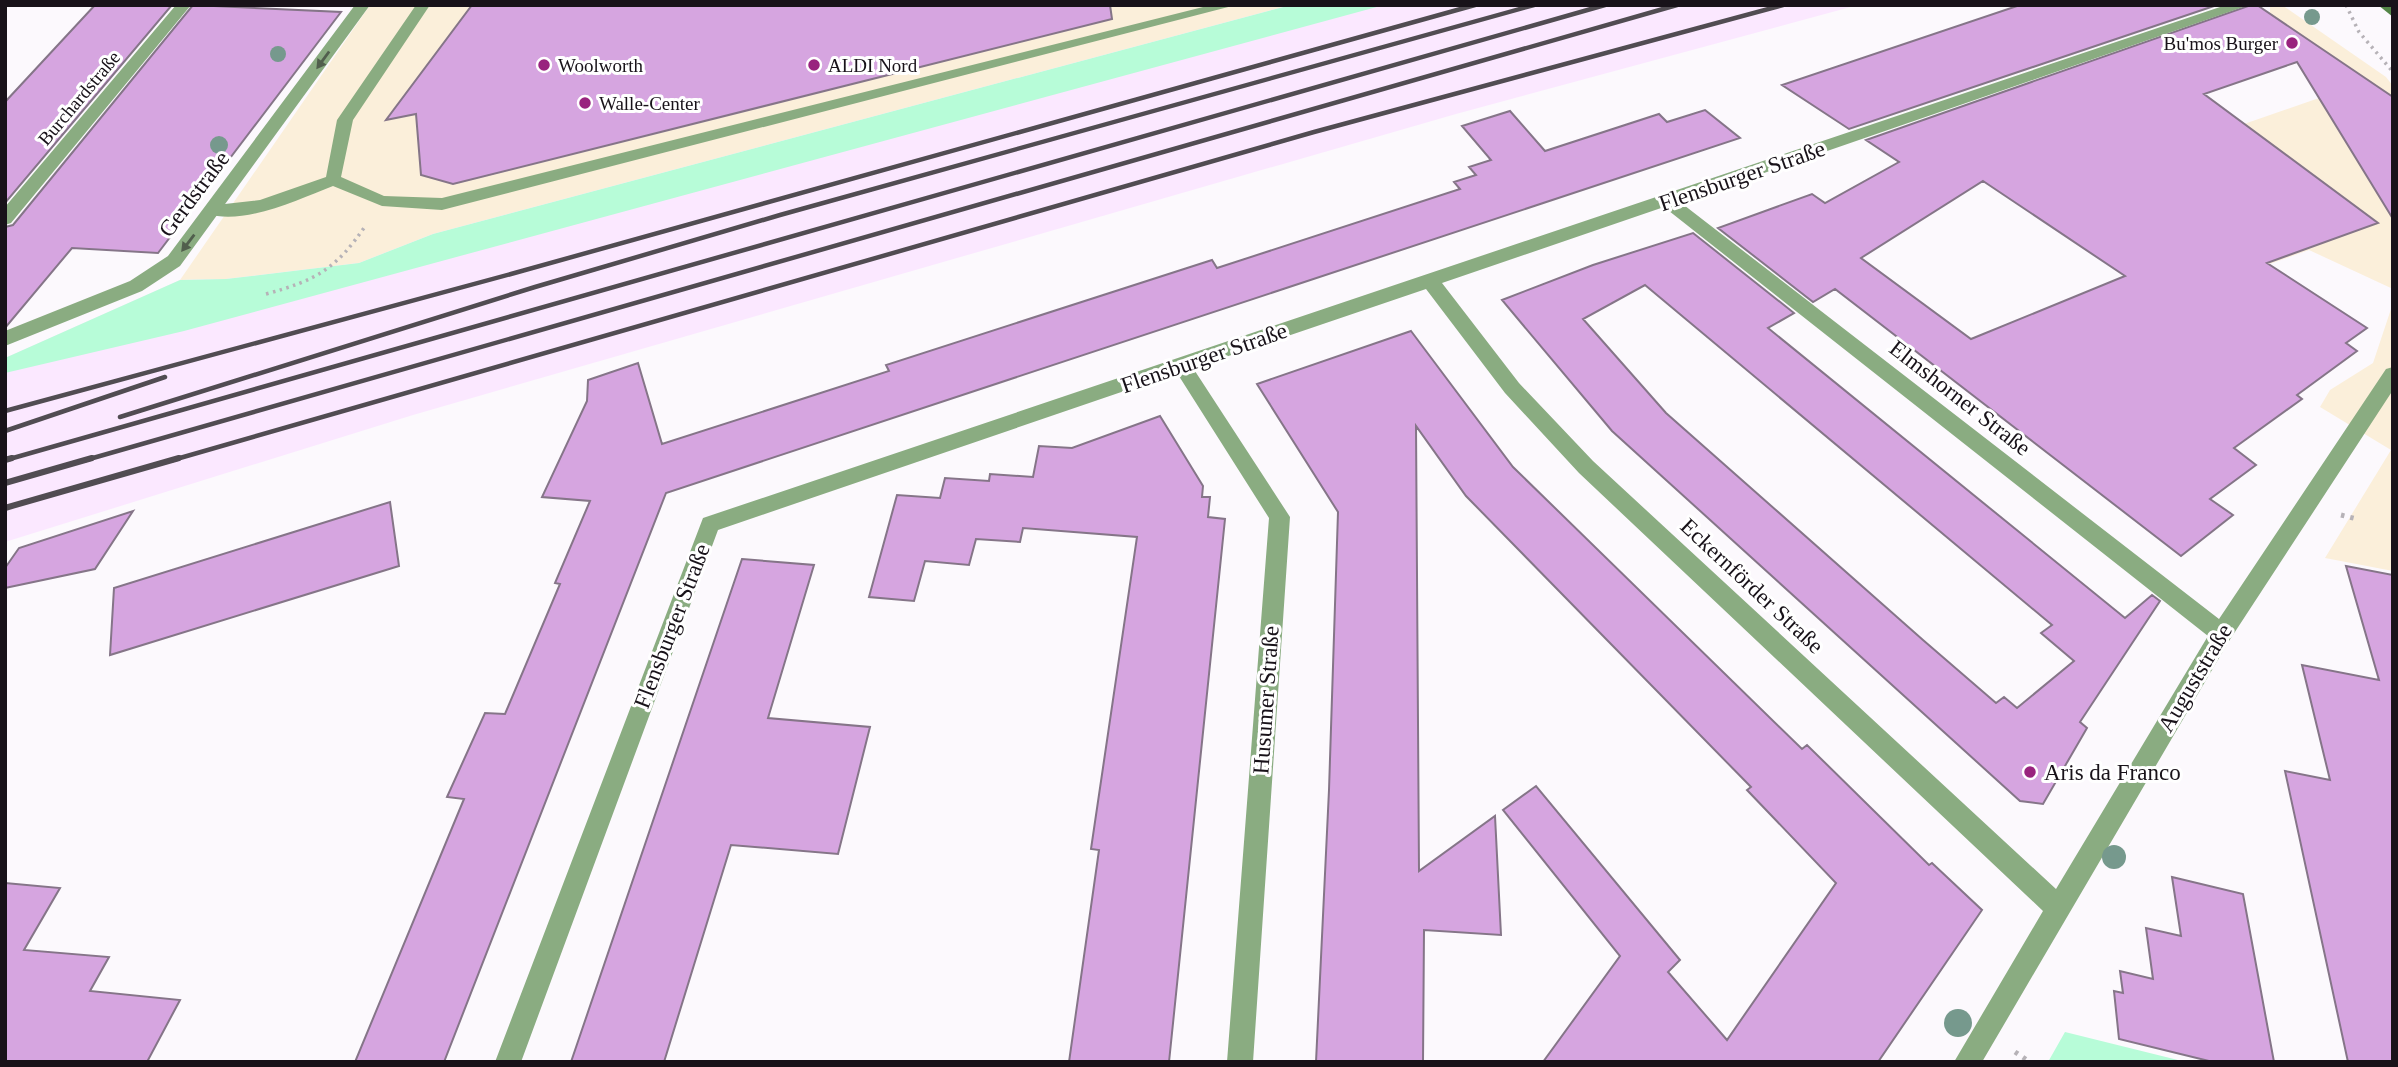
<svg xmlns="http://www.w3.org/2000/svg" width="2398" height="1067" viewBox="0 0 2398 1067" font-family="Georgia,serif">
<rect width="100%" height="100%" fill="#fcf9fd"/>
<path fill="#fbefda" d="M370 5H1291L433 234 359 263 226 279 180 280Z
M2270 5H2282L2386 77 2393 86V289L2309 250 2227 279 2183 252 2120 273 2016 203 2365 82 2270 17Z
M2393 303V571L2325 558 2391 450 2320 407 2330 390 2373 363Z"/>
<path fill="#fbe8ff" d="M1291 5H1858L1456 114 413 415 5 542V358L180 280 226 279 359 263 433 234Z"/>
<path fill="#b7fcd8" d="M1291 5H1384L184 331 5 373V358L180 280 226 279 359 263 433 234Z
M2065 1032 2186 1062H2048Z"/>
<path fill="#d6a5e0" stroke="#857588" stroke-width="2" fill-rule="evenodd" d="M95 5H172L5 203V102Z
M193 5 341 12 158 253 72 248 5 328V227L13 225Z
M472 5H1110L1112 19 453 184 421 175 416 114 386 120Z
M2020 5H2217L1849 129 1782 85Z
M2251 5H2257L2393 97V219L2297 62 2204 94 2378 223 2267 263 2367 328 2346 343 2357 351 2297 395 2302 399 2234 448 2256 465 2210 499 2233 515 2181 556 1835 289 1813 302 1718 228 1812 194 1825 203 1899 162 1866 140ZM1983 181 2125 276 1971 339 1861 258Z
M1705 110 1740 138 666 493 444 1062H355L464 799 447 797 485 713 505 714 560 584 555 583 590 501 542 497 587 401 588 380 638 363 662 444 889 371 886 365 1212 260 1217 268 1460 189 1454 182 1476 175 1469 167 1491 160 1462 126 1510 111 1545 151 1659 114 1667 122Z
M1693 233 1794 313 1768 328 2125 618 2152 595 2160 601 2080 722 2087 728 2043 804 2020 801 1612 431 1502 300 1593 265ZM1645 285 2052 625 2041 633 2074 661 2017 708 2004 697 1996 703 1923 640 1666 413 1583 319Z
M1411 331 1513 467 1802 749 1807 745 1929 865 1932 863 1982 910 1878 1062H1543L1620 956 1503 810 1536 786 1680 960 1668 972 1727 1040 1836 883 1747 790 1751 787 1466 496 1416 426 1419 871 1495 816 1501 935 1424 930 1423 1062H1316L1329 790 1338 512 1257 384Z
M1160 416 1203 486 1202 497H1210L1208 517 1225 519 1169 1062H1069L1099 850 1091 849 1137 537 1023 528 1020 542 976 539 969 565 925 561 914 601 869 597 897 495 940 498 945 478 989 481 990 474 1033 477 1039 446 1072 448Z
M390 502 399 566 110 655 114 588Z
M133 511 95 569 5 588V568L19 548Z
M742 559 814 565 768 718 870 727 838 854 731 845 664 1062H571Z
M2346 566 2393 575V1062H2348L2285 771 2330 780 2302 665 2379 680Z
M2172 877 2243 894 2274 1062H2213L2119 1039 2114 991 2123 993 2120 971 2153 979 2146 928 2181 936Z
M5 883 60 888 24 950 109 957 90 991 180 1000 147 1062H5Z"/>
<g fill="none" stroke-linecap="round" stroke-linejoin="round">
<path stroke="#b6b2b7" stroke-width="3.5" stroke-dasharray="2.5 4.5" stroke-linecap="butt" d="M2346 5 2359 32 2393 72
M266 294C317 280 336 269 366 225"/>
<path stroke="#b6b2b7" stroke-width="5" stroke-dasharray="3.5 6" stroke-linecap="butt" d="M2341 515 2357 519
M2015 1052 2030 1062"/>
<path fill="#8aac81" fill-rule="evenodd" d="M416 5H430L353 120 341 177 384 196 442 198 1211 5H1236L442 210 382 206 333 186C297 200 246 225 207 214V206L260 200 326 177 337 120Z"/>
<path fill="#8aac81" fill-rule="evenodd" d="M176 5H191L11 223 5 225V207Z
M355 5H370L180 266 142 291 5 346V331L130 281 168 256Z
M2226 5H2249L1680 202 2219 619 2386 369 2393 367V390L2229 641 1982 1062H1954L2043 911 1579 473 1505 393 1426 289 1193 368 1290 517 1253 1062H1227L1269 518 1177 373 718 530 521 1062H495L703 518ZM1664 207 2208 636 2056 889 1593 461 1519 383 1442 283Z"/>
<path fill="#538546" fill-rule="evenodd" d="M2378 5H2393V17Z"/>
<path stroke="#514c52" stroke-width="4.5" d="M5 411 511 274 1475 5
M120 417 535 287 780 215 1534 5
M5 431 165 377
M6 460 1605 5
M86 460 1677 5
M173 460 1314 132 1783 5"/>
<path stroke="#514c52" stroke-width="6" d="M5 460 12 458
M5 483 92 458
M5 508 179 458"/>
</g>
<g fill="#76998d">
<circle cx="2312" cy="17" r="8"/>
<circle cx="278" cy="54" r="8"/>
<circle cx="219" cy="145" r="9"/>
<circle cx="2114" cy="857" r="12"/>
<circle cx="1958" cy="1023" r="14"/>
</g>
<defs><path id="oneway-solid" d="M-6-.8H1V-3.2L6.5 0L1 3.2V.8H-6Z" transform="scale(1.75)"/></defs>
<g fill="#515f4d">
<use href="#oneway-solid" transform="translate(323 60) rotate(126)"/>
<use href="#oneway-solid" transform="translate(188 243) rotate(127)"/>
</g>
<g fill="#99237e" stroke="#fff" stroke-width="2.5">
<circle cx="2292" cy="43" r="7"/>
<circle cx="544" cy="65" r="7"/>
<circle cx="814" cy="65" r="7"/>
<circle cx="585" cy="103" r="7"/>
<circle cx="2030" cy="772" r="7"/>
</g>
<g text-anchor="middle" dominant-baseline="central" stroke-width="6" stroke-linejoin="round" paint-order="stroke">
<g font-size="19" fill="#181219" stroke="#fff" text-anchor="start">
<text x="2278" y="43" text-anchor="end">Bu'mos Burger</text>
<text x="558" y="65">Woolworth</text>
<text x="828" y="65">ALDI Nord</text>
<text x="599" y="103">Walle-Center</text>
</g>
<g font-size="19" fill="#181219" stroke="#fff">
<text transform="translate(79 98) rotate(-50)">Burchardstraße</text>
</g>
<g font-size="23" fill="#181219" stroke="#fff">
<text transform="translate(1742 176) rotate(-19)">Flensburger Straße</text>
<text transform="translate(194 194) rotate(-53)">Gerdstraße</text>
<text transform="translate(1204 358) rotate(-19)">Flensburger Straße</text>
<text transform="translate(1960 398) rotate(38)">Elmshorner Straße</text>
<text transform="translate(1752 586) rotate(43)">Eckernförder Straße</text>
<text transform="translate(672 626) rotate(-69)">Flensburger Straße</text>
<text transform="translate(2195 678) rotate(-59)">Auguststraße</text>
<text transform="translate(1266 700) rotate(-86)">Husumer Straße</text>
</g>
<g font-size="23" fill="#181219" stroke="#fff" text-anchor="start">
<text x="2044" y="772">Aris da Franco</text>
</g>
</g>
<rect width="2398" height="1067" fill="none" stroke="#181219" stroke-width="14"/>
</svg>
